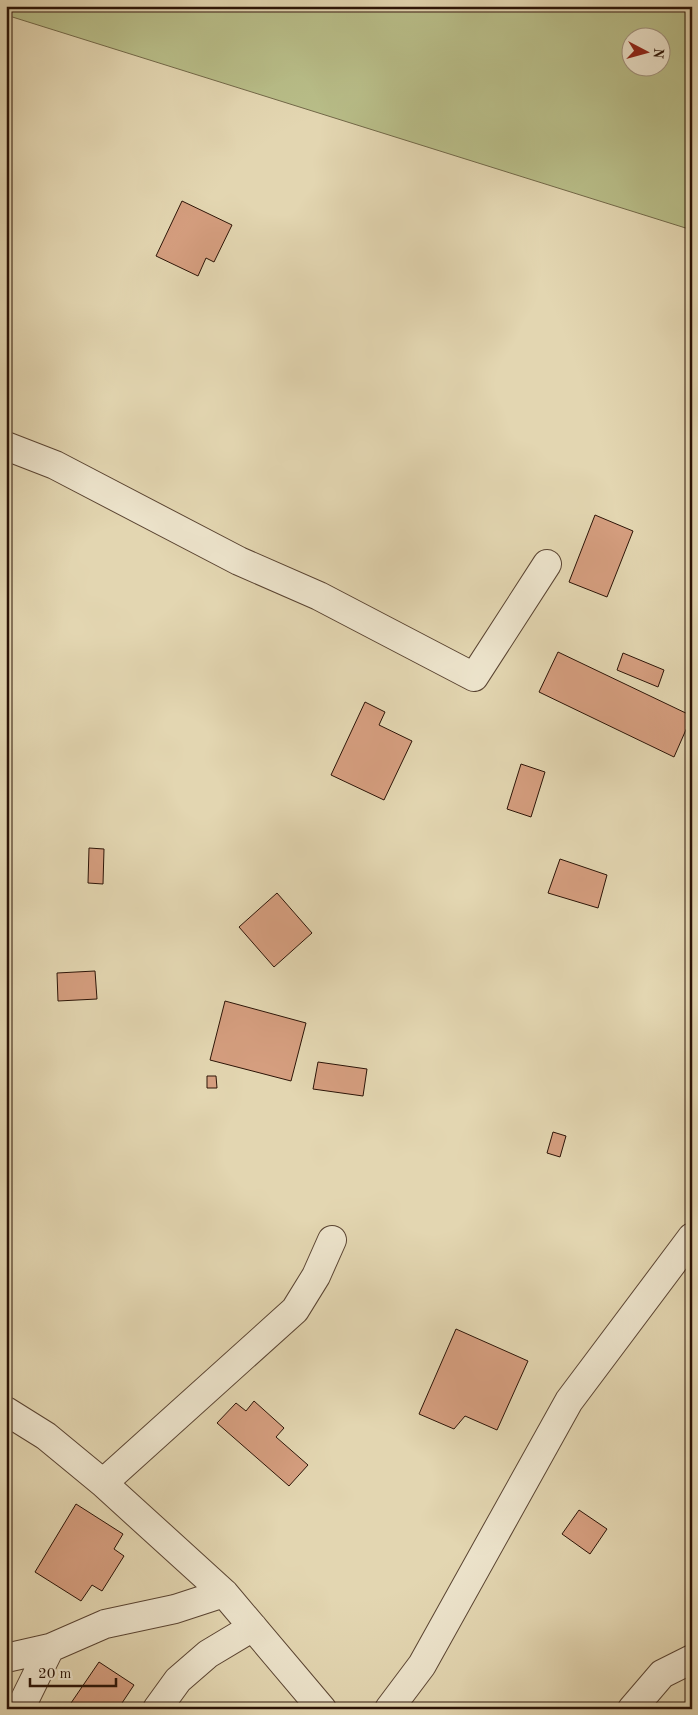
<svg xmlns="http://www.w3.org/2000/svg" width="698" height="1715" viewBox="0 0 698 1715" font-family="'Old Standard TT',serif">
<rect width="100%" height="100%" fill="#e3d6b1"/>
<filter id="stains"><feTurbulence type="fractalNoise" baseFrequency=".004" numOctaves="4"/><feColorMatrix values="0 0 0 0 .2 0 0 0 0 .09 0 0 0 0 .02 0 0 0 .5 -.17"/></filter>
<radialGradient id="worn" r=".72"><stop offset=".6" stop-color="#630" stop-opacity="0"/><stop offset="1" stop-color="#630" stop-opacity=".3"/></radialGradient>
<path fill="#b8bd88" stroke="#726848" fill-rule="evenodd" d="M6 6H692V230L6 15ZM630 38H660V68H630Z"/>
<path fill="#d59e7f" stroke="#2c1407" d="M182 201 232 225 214 262 206 258 198 276 156 256Z
M595 515 633 531 607 597 569 582Z
M558 652 692 716 674 757 539 692Z
M623 653 664 670 658 687 617 670Z
M365 702 385 712 379 725 412 741 384 800 331 775Z
M521 764 545 772 531 817 507 809Z
M89 848 104 849 103 884 88 883Z
M560 859 607 875 598 908 548 893Z
M277 893 312 933 274 967 239 927Z
M95 971 97 999 58 1001 57 973Z
M225 1001 306 1023 291 1081 210 1060Z
M318 1062 367 1069 363 1096 313 1089Z
M207 1076H216L217 1088H207Z
M553 1132 566 1136 560 1157 547 1153Z
M456 1329 528 1361 497 1430 465 1416 454 1429 419 1414Z
M254 1401 284 1428 276 1437 308 1465 289 1486 217 1423 236 1403 246 1411Z
M76 1504 123 1534 114 1549 124 1556 102 1591 92 1585 81 1601 35 1572Z
M579 1510 607 1529 590 1554 562 1534Z
M99 1662 134 1685 118 1709H80L71 1703Z"/>
<g fill="none" stroke-linecap="round" stroke-linejoin="round">
<g stroke="#5a4432" stroke-width="30">
<path id="street" d="M6 446 55 465 239 561 319 596 474 677 547 564
M6 1411 46 1436 103 1483 224 1593 322 1709
M103 1483 295 1310 316 1276 332 1240
M6 1658 50 1648 105 1624 175 1609 224 1593
M20 1709 50 1648
M157 1709 178 1680 208 1654 253 1627
M389 1709 422 1665 569 1401 692 1237
M632 1709 662 1674 692 1659"/>
</g>
<use href="#street" stroke="#ede4cc" stroke-width="28"/>
</g>
<rect width="698" height="1715" fill="none" stroke="#e3d6b1" stroke-width="25"/>
<rect x="8" y="8" width="683" height="1700" fill="none" stroke="#2c1407" stroke-width="2.5"/>
<rect x="12" y="12" width="673" height="1690" fill="none" stroke="#2c1407"/>
<g transform="translate(646 52) rotate(96)"><circle r="24" fill="#ede4cc" stroke="#a0917d"/>
<path d="M0-4L9 19L0 12L-9 19Z" fill="#8f2418"/>
<text y="-8" font-size="14" font-weight="bold" text-anchor="middle" fill="#2c1407">N</text>
</g>
<path d="M30 1678v8h86v-8" fill="none" stroke="#2c1407" stroke-width="2.5"/>
<text x="38" y="1678" font-size="15" fill="#2c1407" stroke="#ede4cc" stroke-width="4" paint-order="stroke">20 m</text>
<rect width="100%" height="100%" filter="url(#stains)"/>
<rect width="100%" height="100%" fill="url(#worn)"/>
</svg>
